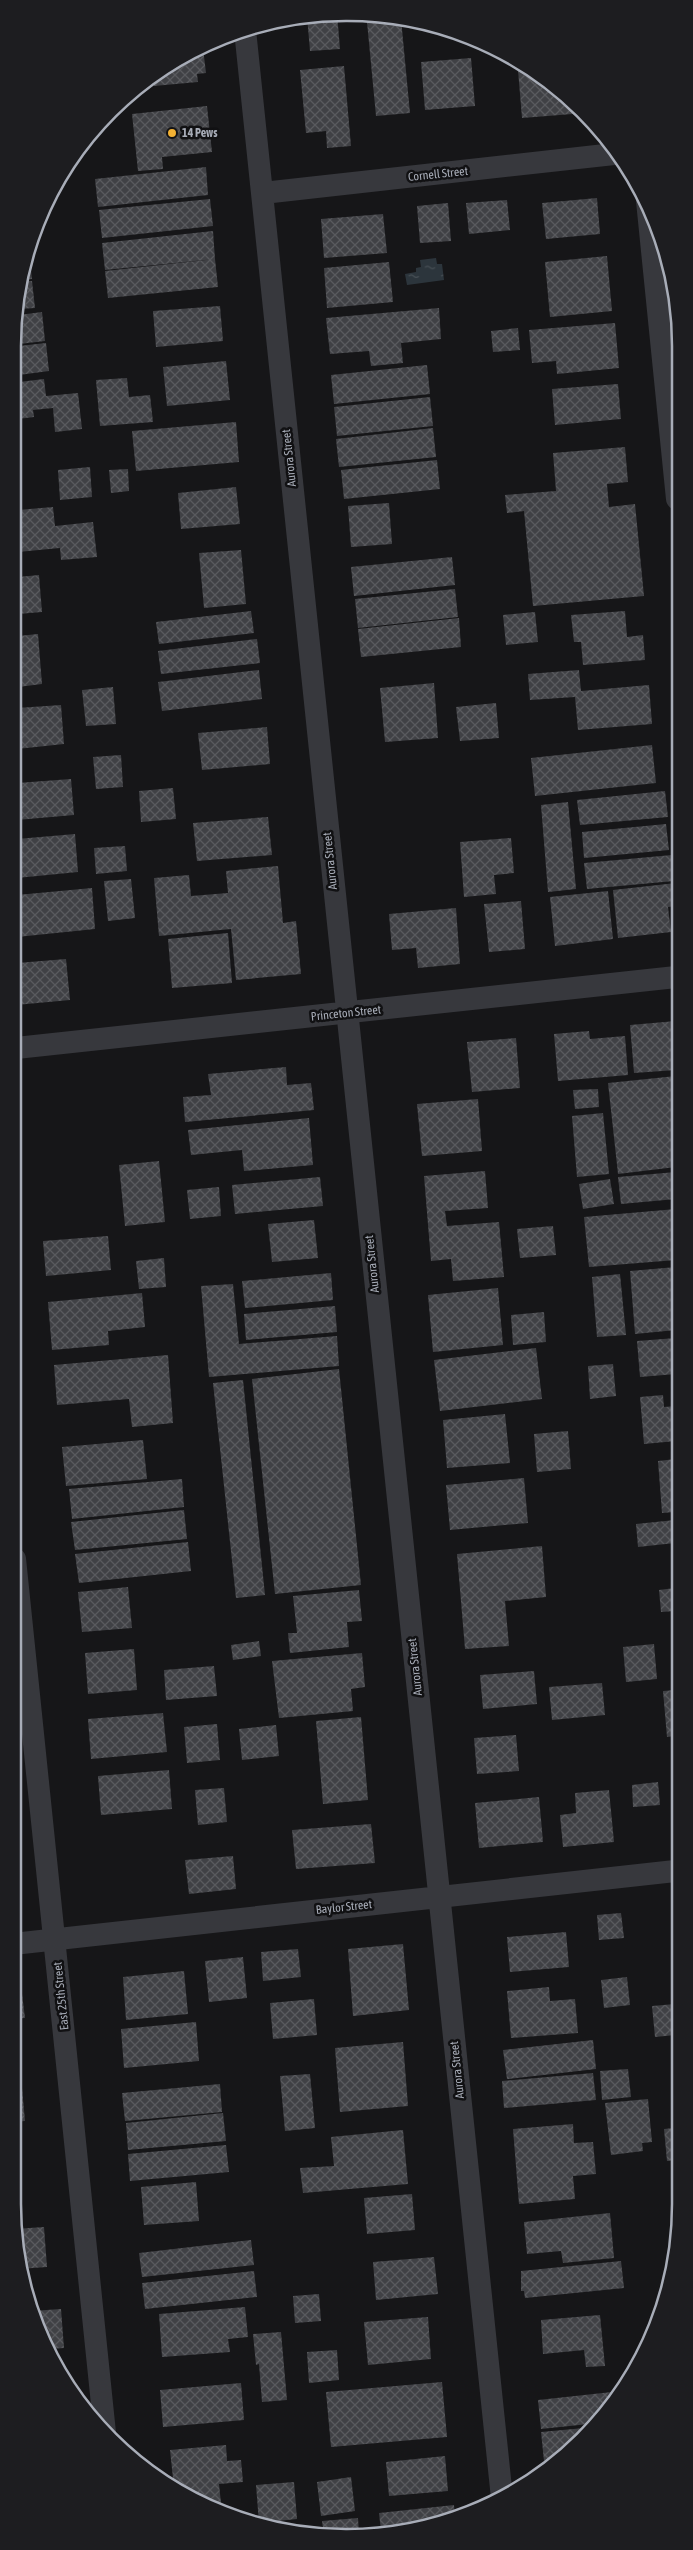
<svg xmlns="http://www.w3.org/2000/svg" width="693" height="2550" viewBox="0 0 693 2550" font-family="'Asap Condensed',sans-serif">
<defs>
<pattern id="water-ripples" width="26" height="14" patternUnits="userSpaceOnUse" patternTransform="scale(1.25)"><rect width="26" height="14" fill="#2c353c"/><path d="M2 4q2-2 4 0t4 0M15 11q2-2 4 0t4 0" fill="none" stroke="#485056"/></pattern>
<pattern id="building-cross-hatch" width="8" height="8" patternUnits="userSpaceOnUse" patternTransform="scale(1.25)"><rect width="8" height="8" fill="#404145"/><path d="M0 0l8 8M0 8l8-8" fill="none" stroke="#595a5e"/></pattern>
</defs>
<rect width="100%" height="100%" fill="#161618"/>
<path fill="url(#water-ripples)" d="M436 258 437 264H442L444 280 407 285 405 274 416 272V268L421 267 420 260Z"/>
<path fill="url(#building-cross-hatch)" d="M337 13 340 49 310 51 307 16Z
M401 19 410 113 376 116 367 22Z
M199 48H203L206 73 197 74 198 82 154 86 153 75Z
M471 58 475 106 425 110 421 62Z
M344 66 351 146 327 148 326 131 306 133 300 70Z
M525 69 583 111 585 113 522 118 518 70Z
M207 106 212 152 162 157 163 169 138 171 132 114Z
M206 167 208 195 98 207 95 179Z
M597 198 600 234 546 239 542 203Z
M210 199 213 226 102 238 99 210Z
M507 200 510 230 469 234 466 203Z
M448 203 451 241 420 243 417 206Z
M383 214 387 253 324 258 321 219Z
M36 225 38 243 30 244Z
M213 231 215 259 105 270 102 243Z
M27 253H29L32 279 19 280Z
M607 256 612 311 550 317 545 262Z
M215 259 218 287 108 298 105 271Z
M389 262 393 302 327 308 324 268Z
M32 281 35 308 19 309V282Z
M220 306 223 341 156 347 153 311Z
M439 308 441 339 401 343 403 363 371 366 369 351 330 354 326 318Z
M42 312 45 341 19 344V315Z
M615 323 619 368 557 374 556 361 532 363 529 330Z
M518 328 520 350 493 352 491 331Z
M46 343 49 371 19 375V346Z
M226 361 230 400 167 406 163 367Z
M427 365 430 394 334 404 331 375Z
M127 378 129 397 150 395 153 422 100 426 96 380Z
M44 379 46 396 78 393 82 429 55 432 53 408 33 410 34 417 18 419 19 382Z
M618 384 621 419 555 425 552 389Z
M430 397 433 426 337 436 334 407Z
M236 422 239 462 136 471 132 431Z
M433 428 436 457 339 467 336 439Z
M625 447 628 482 607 484 609 507 635 504 644 596 533 606 524 511 507 513 505 495 556 491 553 453Z
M437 460 440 489 344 499 341 470Z
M90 467 92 497 60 500 58 470Z
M128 469 129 491 111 493 109 470Z
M236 487 240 524 181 529 178 493Z
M389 503 392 544 351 547 348 506Z
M53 507 55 526 93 522 97 557 61 560 60 548 18 552V510Z
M241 550 246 604 204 608 199 553Z
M452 557 455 585 354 596 351 567Z
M39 575 42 612 18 614V577Z
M455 589 458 617 358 628 355 599Z
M251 611 254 633 159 644 156 622Z
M625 611 627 637 643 635 645 660 583 665 581 642H574L571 615Z
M535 612 538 642 506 645 503 615Z
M459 618 461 647 361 657 358 629Z
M38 634 42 684 18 687V636Z
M257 639 260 663 161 674 158 651Z
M259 670 262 699 162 711 158 682Z
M579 670 581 691 649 685 652 724 578 730 575 697 530 700 528 674Z
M434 683 438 738 385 742 380 688Z
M113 687 116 724 86 726 82 690Z
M496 703 499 738 460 741 456 707Z
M61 705 64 744 17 749V708Z
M267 727 270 764 202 770 198 733Z
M652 745 656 783 535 796 531 758Z
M121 755 123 787 96 789 93 757Z
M71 779 74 815 17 820V783Z
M173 788 176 819 141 822 139 791Z
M665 791 668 817 580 825 577 800Z
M568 802 576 889 548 892 541 805Z
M268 817 272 855 197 861 193 823Z
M666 824 669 850 584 858 582 832Z
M75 834 78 872 17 878V839Z
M511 838 514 873 494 875 496 894 464 897 460 842Z
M125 846 127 871 96 874 94 848Z
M672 855 674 881 587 889 584 863Z
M278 866 283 923 296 921 301 974 236 980 231 929 159 936 154 878 189 875 191 896 228 893 226 871Z
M131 879 135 918 108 921 104 881Z
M676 883 677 906 668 907 671 932 618 938 613 890Z
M92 888 95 929 17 937V895Z
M608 891 613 939 555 946 550 897Z
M521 901 525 949 489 952 484 904Z
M456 908 460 964 418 968 416 948 392 950 389 914Z
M228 933 232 983 172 988 168 939Z
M66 959 70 1000 16 1005 17 963Z
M676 1021V1070L634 1073 630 1025Z
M589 1031 590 1039 625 1036 628 1075 558 1081 554 1034Z
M516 1038 520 1088 472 1092 467 1042Z
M286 1067 287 1085 311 1083 314 1110 185 1122 183 1097 211 1095 208 1074Z
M676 1076V1167L618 1174 608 1083Z
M598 1089 599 1107 575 1109 573 1090Z
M478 1099 482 1151 422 1156 417 1104Z
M603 1113 609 1174 577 1177 572 1116Z
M309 1118 313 1165 244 1171 242 1150 191 1155 188 1130Z
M159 1161 165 1222 125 1226 119 1165Z
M485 1171 488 1208 445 1211 447 1226 499 1222 504 1277 453 1281 451 1259 431 1261 424 1176Z
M676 1172V1199L621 1204 618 1177Z
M320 1177 323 1206 235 1214 232 1185Z
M610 1179 614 1204 583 1209 579 1184Z
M219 1187 221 1216 190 1219 187 1190Z
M676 1209V1260L589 1267 584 1217Z
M314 1220 318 1258 272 1262 268 1224Z
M553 1226 556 1255 520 1258 517 1229Z
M108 1236 111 1270 46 1276 43 1241Z
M164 1258 166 1287 139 1289 136 1261Z
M676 1267V1330L635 1334 630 1271Z
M331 1273 333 1300 245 1308 242 1281Z
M620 1274 626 1335 597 1337 592 1277Z
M233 1284 239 1344 337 1336 339 1366 209 1377 201 1286Z
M498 1288 503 1345 433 1352 428 1295Z
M142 1293 145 1327 108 1331 109 1345 52 1350 48 1302Z
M335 1306 337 1332 246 1340 244 1314Z
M544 1312 546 1342 513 1345 511 1315Z
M676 1338V1374L640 1377 637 1341Z
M536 1348 542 1399 440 1411 434 1360Z
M168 1355 173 1423 132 1427 129 1399 57 1405 54 1365Z
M613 1364 616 1396 590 1399 588 1366Z
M339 1369 361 1585 275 1594 252 1379Z
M243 1380 265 1595 236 1598 213 1383Z
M663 1395 664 1407 676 1406V1441L644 1444 640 1397Z
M505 1414 510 1463 447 1468 443 1420Z
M568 1431 571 1469 537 1472 534 1434Z
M143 1440 147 1479 66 1486 62 1447Z
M676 1459 675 1512 662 1513 658 1461Z
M524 1478 528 1523 450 1530 446 1485Z
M182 1479 184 1507 72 1519 69 1489Z
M184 1510 187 1539 75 1550 71 1522Z
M675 1520V1543L638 1547 636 1524Z
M188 1542 191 1571 79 1583 75 1554Z
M542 1546 546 1597 505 1601 509 1646 465 1649 457 1554Z
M128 1587 132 1628 82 1632 78 1592Z
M675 1588V1611L661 1612 659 1590Z
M359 1590 362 1621 347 1622 349 1647 290 1653 288 1633H297L293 1596Z
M259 1641 261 1656 233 1660 231 1645Z
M654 1644 657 1679 626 1682 623 1647Z
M134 1649 137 1690 88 1694 85 1653Z
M362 1653 365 1687 351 1689 353 1711 279 1718 272 1661Z
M214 1666 217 1696 166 1700 164 1670Z
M534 1671 537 1704 483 1709 480 1675Z
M602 1683 605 1715 552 1720 549 1687Z
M675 1690V1736L667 1737 663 1691Z
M163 1713 167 1752 91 1759 88 1719Z
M361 1717 368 1800 323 1804 316 1721Z
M217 1724 220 1760 187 1763 184 1727Z
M276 1725 279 1756 242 1760 239 1729Z
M516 1735 519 1771 477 1774 474 1738Z
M169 1770 172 1809 101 1815 98 1776Z
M658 1782 660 1805 633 1807 632 1785Z
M224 1788 227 1822 198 1825 195 1790Z
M609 1790 614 1842 563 1847 560 1815 576 1813 575 1793Z
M539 1797 543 1842 479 1848 475 1803Z
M371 1824 375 1863 296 1869 292 1830Z
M233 1856 236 1889 189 1894 185 1860Z
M621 1913 624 1938 599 1940 597 1915Z
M566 1932 569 1967 510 1972 507 1937Z
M403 1944 409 2010 353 2016 348 1949Z
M298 1949 301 1977 263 1981 261 1952Z
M243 1957 247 1998 209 2002 205 1961Z
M184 1971 188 2014 126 2020 123 1977Z
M627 1977 630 2005 604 2008 601 1980Z
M21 1986 25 2018 13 2019V1987Z
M549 1987 550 2001 575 1999 578 2033 511 2038 507 1991Z
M314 1999 317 2035 273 2039 270 2003Z
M675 2004V2035L655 2037 652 2006Z
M196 2022 199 2061 124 2068 121 2029Z
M593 2040 596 2069 507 2079 503 2050Z
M403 2042 408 2106 340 2112 335 2048Z
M628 2069 631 2097 602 2100 600 2071Z
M593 2073 596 2100 504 2108 502 2081Z
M310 2074 315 2128 285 2131 280 2076Z
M21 2077 25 2121 13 2122V2078Z
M220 2084 222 2112 125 2121 122 2093Z
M648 2099 652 2142 642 2143 643 2151 611 2155 605 2103Z
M223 2113 226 2141 128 2150 126 2123Z
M573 2124 574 2143 593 2142 596 2174 573 2176 575 2199 519 2204 513 2129Z
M674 2128V2160L667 2161 664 2129Z
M403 2130 408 2184 303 2193 300 2168 334 2166 331 2137Z
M226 2145 229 2172 130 2181 128 2154Z
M196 2182 199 2221 144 2225 141 2187Z
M412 2194 415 2230 367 2234 364 2198Z
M610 2213 614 2258 563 2263 561 2251 527 2254 524 2222Z
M44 2227 47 2267 19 2269 15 2229Z
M251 2240 254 2265 142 2277 139 2253Z
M434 2257 438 2294 376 2300 373 2262Z
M621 2261 624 2288 525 2298 524 2291H521V2271Z
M254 2271 257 2297 145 2309 142 2283Z
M319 2294 321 2321 295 2323 293 2296Z
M245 2307 248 2337 228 2339 230 2352 162 2357 159 2314Z
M61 2309 64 2348 49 2349 38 2331 32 2311Z
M600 2315 605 2366 586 2367 584 2350 543 2354 541 2320Z
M428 2317 431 2359 368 2365 364 2322Z
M281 2332 287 2400 262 2402 259 2364 256 2365 253 2334Z
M337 2350 339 2380 309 2383 307 2352Z
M442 2382 447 2437 331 2447 326 2392Z
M241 2383 244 2420 163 2427 160 2390Z
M621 2391 598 2423 541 2429 538 2400Z
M595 2427 560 2459 544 2461 541 2432Z
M226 2445 227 2461 241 2460 243 2482 219 2484 222 2512 199 2503 174 2488 170 2450Z
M445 2456 448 2491 389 2496 386 2462Z
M558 2461 550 2469 545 2471 544 2462Z
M351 2477 355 2511 321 2516 317 2482Z
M294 2482 297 2519 259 2523 256 2485Z
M454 2505 455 2518 433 2526 381 2531 379 2513Z
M358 2518 359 2533 324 2537 322 2521Z"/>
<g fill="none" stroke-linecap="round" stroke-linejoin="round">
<path stroke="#37383d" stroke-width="22" d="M245 30 502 2498
M263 193 614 154
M647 201 677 499
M16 1048 676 977
M15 1559 105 2433
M13 1944 675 1871"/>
</g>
<circle fill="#f2b134" stroke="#111113" stroke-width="2" cx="172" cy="133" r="5"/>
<g text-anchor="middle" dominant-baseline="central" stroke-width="5" stroke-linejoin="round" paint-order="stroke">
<g font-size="12" font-weight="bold" fill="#a8adb8" stroke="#111113" text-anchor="start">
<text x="182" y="133">14 Pews</text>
</g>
<g font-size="12" fill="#a8adb8" stroke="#111113">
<text transform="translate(438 174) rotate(-6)">Cornell Street</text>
<text transform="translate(289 458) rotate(-96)">Aurora Street</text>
<text transform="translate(330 861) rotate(-96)">Aurora Street</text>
<text transform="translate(346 1013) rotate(-6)">Princeton Street</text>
<text transform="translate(372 1264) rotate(-96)">Aurora Street</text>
<text transform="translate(415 1667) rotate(-96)">Aurora Street</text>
<text transform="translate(344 1907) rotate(-6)">Baylor Street</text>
<text transform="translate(61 1996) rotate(-96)">East 25th Street</text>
<text transform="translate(457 2070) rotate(-96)">Aurora Street</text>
</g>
</g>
<path d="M0 0H693V2550H0ZM346 21H347A325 325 0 0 1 672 346V2204A325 325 0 0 1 347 2529H346A325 325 0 0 1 21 2204V346A325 325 0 0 1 346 21Z" fill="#1d1d20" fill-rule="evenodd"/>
<path fill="none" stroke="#a8adb8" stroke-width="2.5" d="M346 21H347A325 325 0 0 1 672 346V2204A325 325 0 0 1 347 2529H346A325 325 0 0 1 21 2204V346A325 325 0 0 1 346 21Z"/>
</svg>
